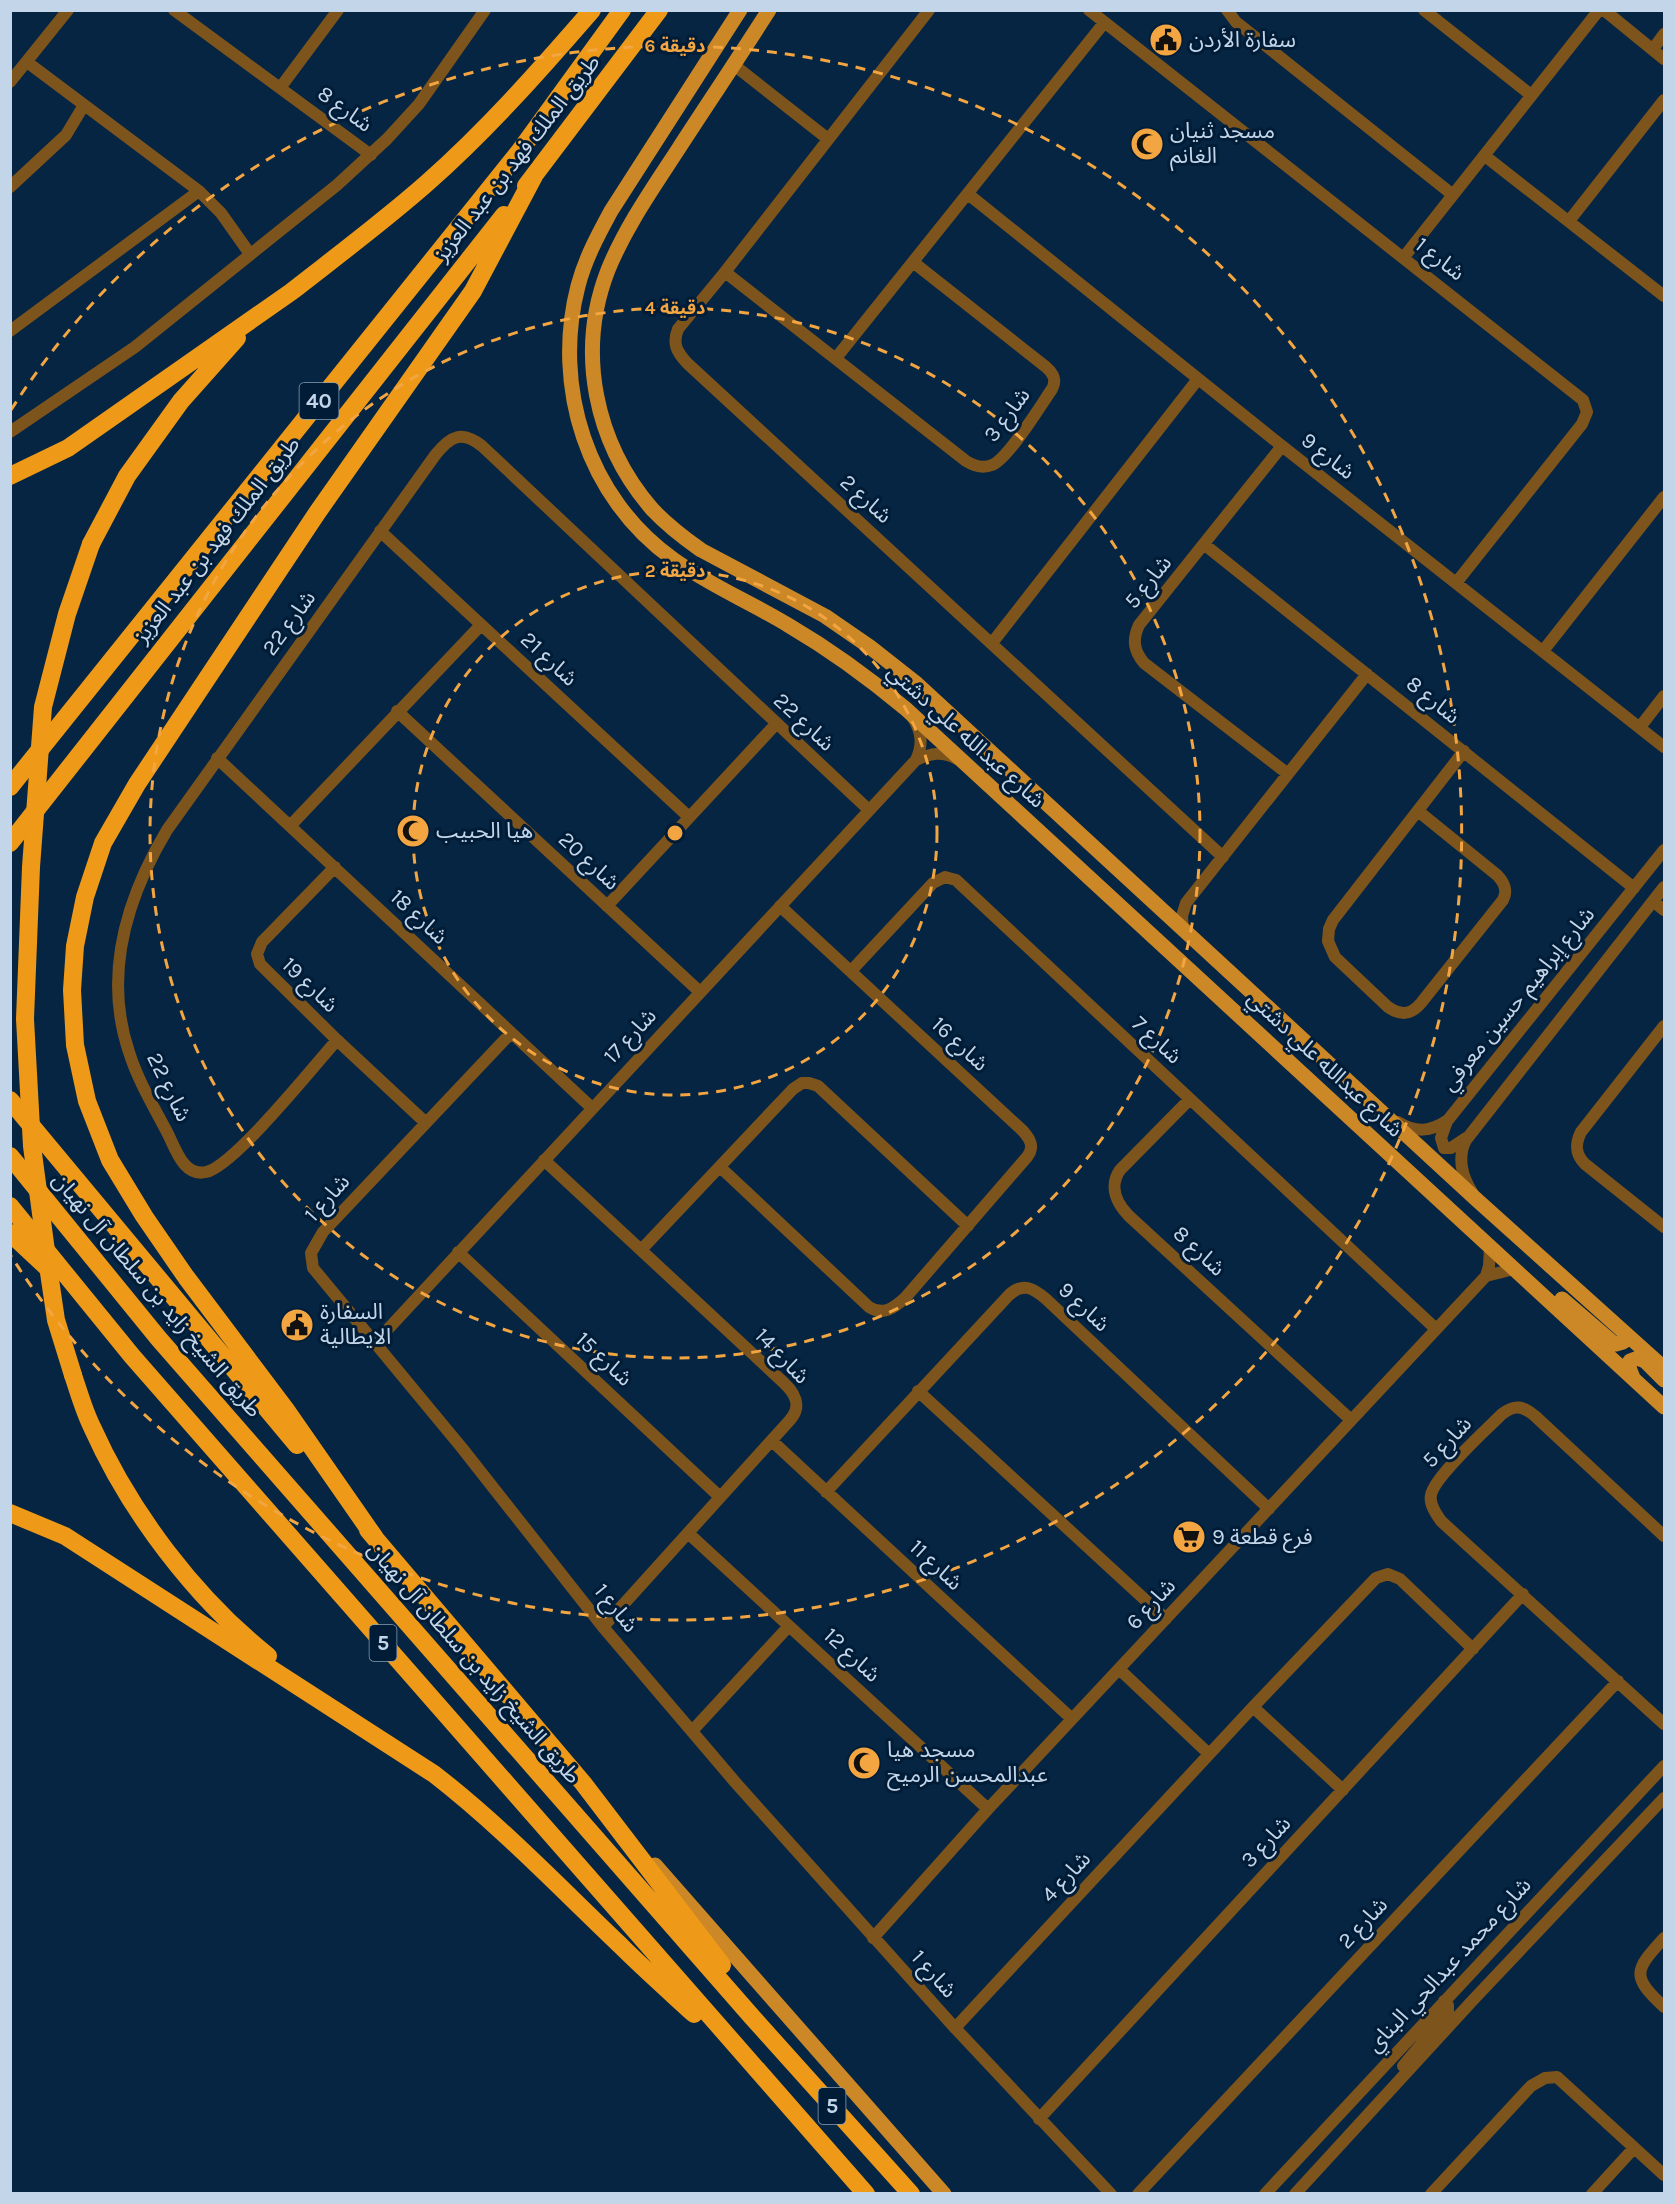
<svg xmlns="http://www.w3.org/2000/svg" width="1675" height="2204" viewBox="0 0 1675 2204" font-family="Karla,'Noto Sans Arabic',sans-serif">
<rect width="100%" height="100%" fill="#052542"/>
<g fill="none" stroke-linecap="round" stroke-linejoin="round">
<path stroke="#7e541d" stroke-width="12" d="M174 10 371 155
M929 10 725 272 678 329C672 344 677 352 687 363L1223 857
M1089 10 1583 400 1587 412 1582 424 1456 583
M1227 10 1236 22 1453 195
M1424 10 1531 95
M1604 10 1664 59
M1653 49 1664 34
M27 62 199 191 221 213 250 254
M734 65 828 139
M10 82 68 10
M280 88 338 10
M1485 156 1664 296
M10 187 66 135 84 105
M968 194 1282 446 1664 747
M1569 221 1664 100
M1404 257 1599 10
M725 272 966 461C974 466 982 469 992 465 1008 459 1041 405 1052 389 1057 380 1053 373 1046 367L913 262
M10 331 199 191
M836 358 1104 23
M10 432 135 347 337 185 387 139 419 104 485 10
M1282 446 1139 625C1132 640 1134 651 1144 663L1288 774
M380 531 689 817
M1205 545 1634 888
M992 643 1198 379
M1543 651 1664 497
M397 711 700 992
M1640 727 1664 696
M217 758 592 1108
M916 760C931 753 942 751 957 759
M1418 811 1497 875C1504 882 1508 891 1503 900L1421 1003C1411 1015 1401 1016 1388 1007L1335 957 1328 941 1329 929 1333 920 1464 751
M290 826 481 625
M335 867 262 942 257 954 260 964 337 1040 426 1123
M1653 901 1664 910
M607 906 776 724
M1183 930 1182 916 1186 903 1367 674
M851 971 933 883 945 877 956 880 1436 1329
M1664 1026 1581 1132C1575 1144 1575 1154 1585 1164L1664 1227
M511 1033 323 1232 311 1253 313 1268 462 1448 603 1627 735 1782 955 2028 1111 2194
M337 1040C314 1066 234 1166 206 1172 184 1177 176 1150 168 1134 154 1107 138 1081 129 1052 103 975 127 897 167 830L436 454C451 436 462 430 482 446L869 810
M1189 1100 1120 1170C1109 1186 1116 1203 1129 1216L1350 1419
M1447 1121 1441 1138 1444 1148H1451L1466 1138
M1398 1122C1416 1133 1430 1132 1448 1120L1664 850
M544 1160 783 1382C796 1394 802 1406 790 1420L603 1627
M720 1167 869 1307C883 1316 894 1308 905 1298L1027 1157C1035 1147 1030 1139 1023 1131L780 906
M1472 1192C1462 1177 1457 1157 1466 1140L1664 887
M641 1250 793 1089 802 1083H809L818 1086 968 1226
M458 1252 720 1497
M1486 1276 1489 1266 1490 1247
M376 1342 916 760C923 745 922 733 913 718
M918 1391 1166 1619
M772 1441 1072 1719
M826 1492 1009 1295C1023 1282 1033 1288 1046 1299L1269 1509
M688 1533 988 1809
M1664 1536 1535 1416C1523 1406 1515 1404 1502 1414 1487 1429 1434 1477 1431 1495 1429 1504 1436 1514 1441 1521L1664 1724
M1119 1669 1209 1754
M1253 1707 1343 1790
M692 1731 789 1626
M873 1938 988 1809 1486 1276 1514 1269
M1664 1938C1634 1971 1631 1976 1664 2007
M955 2028 1253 1707 1376 1578 1388 1574 1400 1579 1473 1649
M1403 2066 1448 2012V2005L1444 2001
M1039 2119 1523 1594
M1138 2194 1618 1681
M1265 2194 1664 1766
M1295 2194 1473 2000 1664 1798
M1431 2194 1531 2086 1545 2078 1557 2077 1664 2175
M1592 2194 1634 2148"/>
<path stroke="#cc8726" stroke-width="15" d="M740 10 611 211C598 235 585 259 578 286 552 386 587 498 673 559 709 585 750 602 788 625 829 649 869 678 906 709L1664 1407
M769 10C739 57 709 102 679 148 653 188 626 226 608 270 576 352 595 443 652 509 667 525 684 538 701 550L825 616 870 647 917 684 1477 1200 1664 1368
M1562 1299 1612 1342 1616 1344 1623 1342 1629 1337
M1633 1378 1628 1365 1630 1361 1638 1358 1645 1361 1664 1380
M655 1865 944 2194"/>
<path stroke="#ee9917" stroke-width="18" d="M526 186 659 10
M10 476 68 448 291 292C337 256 384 221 427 183 487 130 540 70 592 10
M91 544 127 476 181 401 237 338
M10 787 519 152 622 10
M10 843 504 215
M10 1100 297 1445
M10 1156 159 1339 753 2018 911 2194
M10 1206 132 1356 866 2194
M10 1233 53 1273
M73 1375C79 1393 84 1411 92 1427 130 1512 195 1598 268 1656
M10 1513 65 1536 434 1774C501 1826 559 1887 620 1945 644 1969 669 1991 694 2014
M368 1530 583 1783 722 1965
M375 1538 286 1410 186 1277 144 1216 110 1160 87 1101 75 1045 72 990 75 946 85 897 103 843 137 784 317 513 473 291 534 176"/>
<path stroke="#ee9917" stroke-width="18" d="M73 1375 56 1320 48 1266 32 1146 25 1019 31 867 43 707 67 614 91 544"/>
</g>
<g fill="none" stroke="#f2a541" stroke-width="3" stroke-dasharray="10 8">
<circle cx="675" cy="833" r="262"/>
<circle cx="675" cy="833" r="525"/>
<path d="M11 410A787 787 0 1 1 11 1256"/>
</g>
<defs>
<g id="civic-disc" transform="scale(1.725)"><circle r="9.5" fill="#f2a541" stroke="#001c37"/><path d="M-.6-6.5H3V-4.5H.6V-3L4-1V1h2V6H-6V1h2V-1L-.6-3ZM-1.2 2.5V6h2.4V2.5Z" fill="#111"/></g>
<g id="mosque-disc" transform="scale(1.725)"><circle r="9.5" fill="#f2a541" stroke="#001c37"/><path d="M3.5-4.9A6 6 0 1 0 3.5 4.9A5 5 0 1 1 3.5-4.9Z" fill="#111"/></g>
<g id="supermarket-disc" transform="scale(1.725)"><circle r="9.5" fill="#f2a541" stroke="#001c37"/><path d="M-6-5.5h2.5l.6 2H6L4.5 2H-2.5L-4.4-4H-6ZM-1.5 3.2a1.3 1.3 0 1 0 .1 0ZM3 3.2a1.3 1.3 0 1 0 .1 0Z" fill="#111"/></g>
</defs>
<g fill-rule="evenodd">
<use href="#civic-disc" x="1166" y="40"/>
<use href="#mosque-disc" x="1147" y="144"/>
<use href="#mosque-disc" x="413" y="831"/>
<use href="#civic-disc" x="297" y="1325"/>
<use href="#supermarket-disc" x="1189" y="1537"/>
<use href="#mosque-disc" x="864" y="1763"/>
</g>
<g text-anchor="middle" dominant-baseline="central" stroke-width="6" stroke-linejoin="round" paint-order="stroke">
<g fill="#001c37" stroke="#889eb3" stroke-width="1.5">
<rect x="299.5" y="383" width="39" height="36" rx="4.5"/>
<rect x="369.5" y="1625" width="27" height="36" rx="4.5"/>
<rect x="818.5" y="2088" width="27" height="36" rx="4.5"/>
</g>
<g font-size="21" font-weight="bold" fill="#c3d5e8">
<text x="319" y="401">40</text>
<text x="383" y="1643">5</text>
<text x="832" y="2106">5</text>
</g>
<g font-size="22" fill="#c3d5e8" stroke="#001c37" text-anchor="start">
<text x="1189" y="40">سفارة الأردن</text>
<text x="1170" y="131">مسجد ثنيان<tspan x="1170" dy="25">الغانم</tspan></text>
<text x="436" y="831">هيا الحبيب</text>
<text x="320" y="1312">السفارة<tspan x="320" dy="25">الايطالية</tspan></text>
<text x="1212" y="1537">فرع قطعة 9</text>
<text x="887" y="1750">مسجد هيا<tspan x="887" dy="25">عبدالمحسن الرميح</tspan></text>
</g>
<g font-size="22" fill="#c3d5e8" stroke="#001c37">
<text transform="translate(345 109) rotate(36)">شارع 8</text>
<text transform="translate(517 158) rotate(-52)">طريق الملك فهد بن عبد العزيز</text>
<text transform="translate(1440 259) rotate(38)">شارع 1</text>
<text transform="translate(1007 415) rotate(-53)">شارع 3</text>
<text transform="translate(1328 456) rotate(38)">شارع 9</text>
<text transform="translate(866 499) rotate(42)">شارع 2</text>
<text transform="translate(217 540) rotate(-52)">طريق الملك فهد بن عبد العزيز</text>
<text transform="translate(1148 582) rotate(-51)">شارع 5</text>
<text transform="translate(289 623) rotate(-54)">شارع 22</text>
<text transform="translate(549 659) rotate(43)">شارع 21</text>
<text transform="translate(1433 700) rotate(39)">شارع 8</text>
<text transform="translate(804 722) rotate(43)">شارع 22</text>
<text transform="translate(966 736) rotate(42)">شارع عبدالله علي دشتي</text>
<text transform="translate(589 861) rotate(43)">شارع 20</text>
<text transform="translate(419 917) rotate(43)">شارع 18</text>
<text transform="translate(310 985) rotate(44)">شارع 19</text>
<text transform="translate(1518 999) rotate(-51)">شارع إبراهيم حسين معرفي</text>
<text transform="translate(630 1036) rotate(-47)">شارع 17</text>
<text transform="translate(1157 1040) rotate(43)">شارع 7</text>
<text transform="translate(960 1044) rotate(43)">شارع 16</text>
<text transform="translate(1325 1064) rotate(43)">شارع عبدالله علي دشتي</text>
<text transform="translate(169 1087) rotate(64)">شارع 22</text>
<text transform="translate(327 1198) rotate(-48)">شارع 1</text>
<text transform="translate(1199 1251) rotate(43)">شارع 8</text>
<text transform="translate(157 1295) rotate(50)">طريق الشيخ زايد بن سلطان آل نهيان</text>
<text transform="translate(1084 1307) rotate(43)">شارع 9</text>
<text transform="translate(782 1356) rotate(46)">شارع 14</text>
<text transform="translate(604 1359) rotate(43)">شارع 15</text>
<text transform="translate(1447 1442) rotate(-47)">شارع 5</text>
<text transform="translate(936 1565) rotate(43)">شارع 11</text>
<text transform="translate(1151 1604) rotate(-47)">شارع 6</text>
<text transform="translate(616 1608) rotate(51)">شارع 1</text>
<text transform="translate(852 1655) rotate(43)">شارع 12</text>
<text transform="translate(474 1663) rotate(49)">طريق الشيخ زايد بن سلطان آل نهيان</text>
<text transform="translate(1266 1842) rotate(-47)">شارع 3</text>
<text transform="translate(1066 1877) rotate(-47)">شارع 4</text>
<text transform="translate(1363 1923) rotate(-47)">شارع 2</text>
<text transform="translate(1449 1965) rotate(-47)">شارع محمد عبدالحي البناي</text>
<text transform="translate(934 1974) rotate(48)">شارع 1</text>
</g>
</g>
<circle cx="675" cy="833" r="9" fill="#f2a541" stroke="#001c37" stroke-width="3"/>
<g font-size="18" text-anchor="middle" font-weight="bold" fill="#f2a541" stroke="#001c37" stroke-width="6" stroke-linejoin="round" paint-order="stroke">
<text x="675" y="52">6 دقيقة</text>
<text x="675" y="314">4 دقيقة</text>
<text x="675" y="577">2 دقيقة</text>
</g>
<rect width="1675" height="2204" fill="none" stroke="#c3d5e8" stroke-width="24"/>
</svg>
